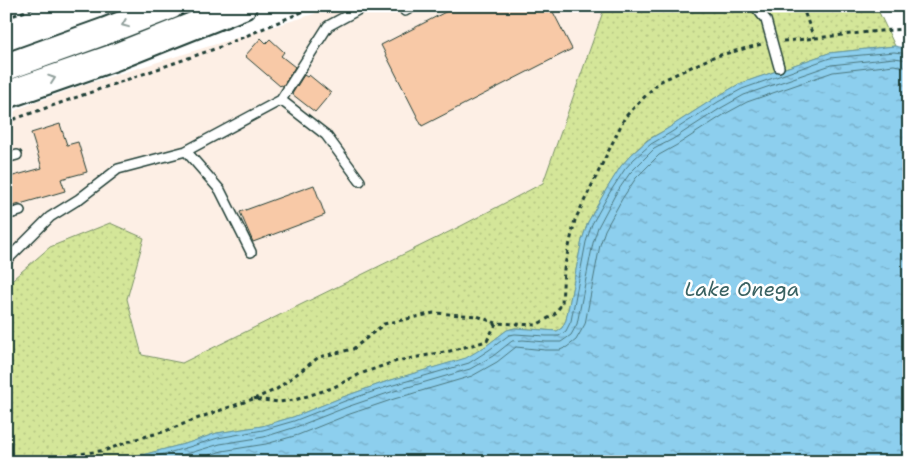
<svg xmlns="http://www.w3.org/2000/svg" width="915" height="468" viewBox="0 0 915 468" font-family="'Shantell Sans',sans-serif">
<defs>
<pattern id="park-dots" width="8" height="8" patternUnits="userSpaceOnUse" patternTransform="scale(1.25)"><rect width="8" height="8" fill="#d4e699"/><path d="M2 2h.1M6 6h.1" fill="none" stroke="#b6c684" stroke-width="1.8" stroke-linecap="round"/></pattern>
<pattern id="water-ripples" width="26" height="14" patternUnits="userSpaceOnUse" patternTransform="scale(1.25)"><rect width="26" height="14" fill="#8dcfee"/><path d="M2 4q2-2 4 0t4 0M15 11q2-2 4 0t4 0" fill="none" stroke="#73a9c2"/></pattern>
</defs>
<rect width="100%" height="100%" fill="#fff"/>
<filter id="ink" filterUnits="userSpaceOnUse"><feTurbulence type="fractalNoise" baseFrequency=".02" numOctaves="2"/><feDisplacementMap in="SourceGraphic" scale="10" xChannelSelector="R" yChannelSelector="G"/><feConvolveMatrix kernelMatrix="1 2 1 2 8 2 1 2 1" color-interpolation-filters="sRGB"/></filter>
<g filter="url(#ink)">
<path fill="#fdefe5" d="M326 6H605L543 183 461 226 182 363 143 356 127 299 144 238 50 247 6 285V117L20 108 83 85 314 14Z"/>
<path fill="url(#park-dots)" stroke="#7a9266" d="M605 6H876L895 46 829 53 739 84 715 98 667 129 647 140 631 155 621 166 606 190 588 222 582 240 566 320 562 328 557 331 515 328 507 330 486 346 467 358 388 381 343 397 293 417 262 426 217 433 188 443 120 461 115 462H6V285L50 247 110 223 144 238 127 299 142 355 182 363 461 226 543 183Z"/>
<path fill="url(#water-ripples)" stroke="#6195a4" d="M895 46 909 49V462H115L188 443 217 433 262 426 293 417 343 397 388 381 466 358 486 346 507 330 515 328 557 331 562 328 566 320 582 240 588 222 606 190 621 166 631 155 648 140 667 129 715 98 739 84 829 53Z"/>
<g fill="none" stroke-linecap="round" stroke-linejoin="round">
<path stroke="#4b777e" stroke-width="1" d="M136 462 189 447 218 438 263 430 294 421 345 401 390 386 469 363 489 350 509 335 515 334 546 336H559L566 331 571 321 586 242 592 224 610 192 625 169 634 159 651 144 670 133 718 102 742 89 830 58 894 52 909 54
M160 462 220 444 264 437 296 427 347 407 391 392 470 369 493 356 512 341 523 340 546 342H561L571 335 577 324 593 243 598 227 615 195 630 173 654 149 673 139 721 108 744 95 831 65 894 58 909 60
M189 462 222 451 266 444 298 435 350 414 394 399 472 376 497 362 516 347 545 350H560L567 347 576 340 585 324 600 245 605 230 622 199 636 178 659 155 677 145 725 114 747 102 833 72 894 65 909 68"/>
</g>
<path fill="#f8c9a7" stroke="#1f3d34" d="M457 6H550L572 49 422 126 381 45Z
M261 38 266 43 270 39 284 52 281 56 295 67 283 86 281 85 280 86 245 56Z
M304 75 307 77 309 75 331 93 315 112 292 94Z
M60 124 67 145 78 142 87 172 61 179 65 191 6 208V178L42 168 31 133Z
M314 185 325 215 253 242 240 212Z"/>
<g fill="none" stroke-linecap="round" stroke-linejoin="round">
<g stroke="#1f3d34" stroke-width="12">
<path id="lane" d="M403 6 405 11 414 6
M755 6 766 20 779 67
M281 100 328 26 365 6
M186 151 220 190 251 252
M6 158 17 155
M6 215 20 211
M6 261 50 217 79 199 118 169 186 151 281 100 326 135 360 181"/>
</g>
<g stroke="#1f3d34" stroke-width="30">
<path id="secondary" d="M6 67 106 31 170 6
M6 95 115 57 243 6"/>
</g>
<path stroke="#1f3d34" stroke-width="3" stroke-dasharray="4 4" stroke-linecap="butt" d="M802 6 814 38
M6 18 40 6
M783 41C825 38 866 31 909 29
M6 122 220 47 316 6
M254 399 277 389 319 357 353 349 384 324 434 313 477 316 496 323
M51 462 80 454 106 450 136 439 163 432 204 416 253 399 279 402 295 400 332 388 360 374 385 365 397 361 450 351 487 341 496 323 536 325 554 315 562 304 564 269 575 220 625 117 659 82 713 57 762 44"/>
<use href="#lane" stroke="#fff" stroke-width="9"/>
<use href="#secondary" stroke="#fff" stroke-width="26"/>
</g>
<defs><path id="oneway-chevron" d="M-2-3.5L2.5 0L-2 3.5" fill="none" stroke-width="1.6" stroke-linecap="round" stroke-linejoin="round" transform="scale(1.25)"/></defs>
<g stroke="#8f9e9a">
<use href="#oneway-chevron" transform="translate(125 24) rotate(158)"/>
<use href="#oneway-chevron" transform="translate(52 79) rotate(-19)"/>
</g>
</g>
<g text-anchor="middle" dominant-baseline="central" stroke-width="5" stroke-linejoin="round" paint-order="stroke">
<g font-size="20" font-style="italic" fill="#3a6262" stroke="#fff">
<text x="742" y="289">Lake Onega</text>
</g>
</g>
<rect width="915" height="468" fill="none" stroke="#fff" stroke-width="25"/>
<rect x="12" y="12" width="890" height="443" fill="none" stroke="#1f3d34" stroke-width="2" filter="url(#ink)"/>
</svg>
